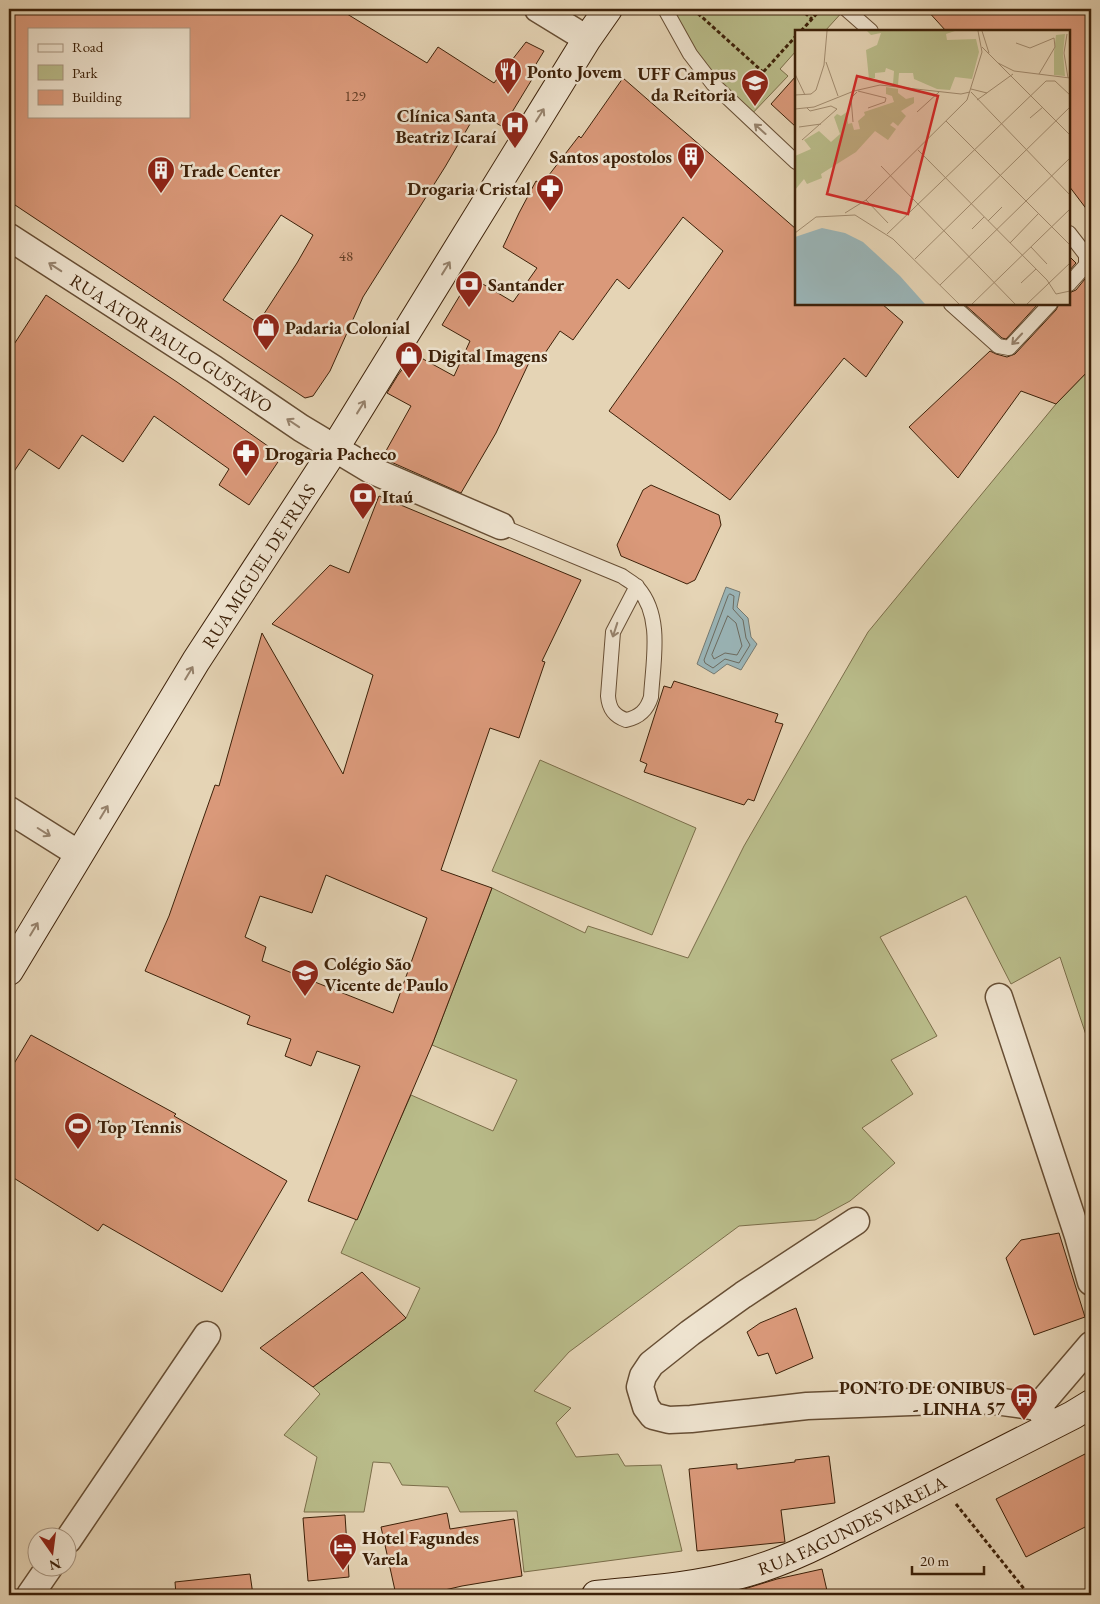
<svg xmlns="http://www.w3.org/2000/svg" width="1100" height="1604" viewBox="0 0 1100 1604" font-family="'EB Garamond',serif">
<rect width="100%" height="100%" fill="#e5d4b5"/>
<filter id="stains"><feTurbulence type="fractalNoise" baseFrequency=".004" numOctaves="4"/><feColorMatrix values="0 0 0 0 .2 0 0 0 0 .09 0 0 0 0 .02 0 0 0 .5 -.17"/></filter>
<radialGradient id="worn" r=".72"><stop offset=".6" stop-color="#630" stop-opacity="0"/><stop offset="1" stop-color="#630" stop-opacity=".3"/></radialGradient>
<path fill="#b9bc8a" stroke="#7b6e4a" d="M665 9H845L825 31H796V51L780 69 788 76 748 118 713 84Z
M1091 368V1050L1060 957 1011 984 966 896 880 937 937 1036 891 1060 913 1094 862 1128 895 1163 850 1201 815 1220 739 1226 569 1352 534 1391 571 1408 556 1423 576 1457 618 1454 625 1466 661 1465 682 1551 524 1572 517 1511 460 1512 448 1487 402 1485 390 1463 373 1462 364 1512H304L317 1457 284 1435 320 1394 313 1387 406 1318 420 1288 341 1253 411 1095 493 1131 517 1080 432 1045 492 888 585 933 588 926 688 958 744 846 868 632 1056 404Z
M540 760 696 828 652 935 492 871Z"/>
<path fill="#9ab5b8" stroke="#757a72" d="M726 587 740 592 737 607 748 618 751 637 757 644 741 670 727 664 714 674 697 664Z"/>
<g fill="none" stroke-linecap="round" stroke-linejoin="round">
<path stroke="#6c6b60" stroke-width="1" d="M730 594 734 596 733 609 743 620 746 638 750 645 739 663 725 659 713 668 705 663 704 660 728 596Z
M728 616 736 623 742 646 737 655 725 653 714 659 712 655Z"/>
</g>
<path fill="#da997a" stroke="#3d2109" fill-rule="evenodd" d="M16 9H339L427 63 438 47 494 83 526 42 544 51 530 74 534 76 503 127 477 112 445 167 363 297 330 371 313 396 305 398 9 201V21ZM29 29H189V116H29ZM281 215 313 235 297 263 258 323 223 300Z
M926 9H1091V215L1069 186V31H946Z
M796 76V127L771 104Z
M623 78 796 229V304H882L903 322 866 377 844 358 730 500 609 411 723 251 683 217 629 289 617 279 573 340 560 331 541 359 533 354 496 433 461 493 382 458 411 406 387 393 398 375 414 354 454 376 470 341 442 325 471 277 513 302 537 268 503 247 519 213 536 181 542 184 579 136 581 138Z
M1069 256 1076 263 1069 271Z
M1089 274 1091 276V368L1056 404 1021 391 958 478 909 427 990 351 996 354 1007 357 1015 354 1056 310 1059 304H1069V293L1076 290Z
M46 295 177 382 282 456 249 505 219 485 229 469 154 416 123 462 82 435 59 469 29 449 9 479V352Z
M964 304H1038L1006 339 1002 338Z
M651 485 719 515 721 525 695 580 687 584 621 556 617 545 643 490Z
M379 496 581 580 542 661 545 662 519 738 490 728 441 870 492 888 432 1045 357 1220 308 1201 360 1066 317 1051 311 1066 285 1056 291 1039 247 1024 250 1016 145 971 169 916 215 785 219 786 262 633 343 774 373 675 272 624 330 565 349 573ZM326 875 427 918 393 1013 262 961 266 947 245 937 260 896 312 913Z
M674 681 778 714 775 722 783 724 754 801 748 799 744 805 644 772 647 764 640 761 664 686 671 688Z
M31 1035 176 1114 174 1116 287 1181 222 1292 103 1224 98 1231 9 1175V1072Z
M1059 1233 1085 1317 1034 1335 1006 1258 1021 1240Z
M362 1272 406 1318 313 1387 260 1348Z
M796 1308 813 1358 776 1374 768 1353 758 1356 747 1332 760 1323Z
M1085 1454 1091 1468V1524L1026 1557 996 1499Z
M829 1456 835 1503 781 1510 785 1542 697 1551 689 1469 737 1464V1469L795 1462V1460Z
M447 1513 450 1529 514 1519 522 1576 462 1586 423 1595H396L381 1527Z
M345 1515 349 1577 308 1581 303 1518Z
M822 1569 828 1595H742L741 1590 777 1579Z
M250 1574 253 1595H176L175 1582Z"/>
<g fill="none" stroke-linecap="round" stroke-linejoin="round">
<g stroke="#674e34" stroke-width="16">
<path id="service" d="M665 9 690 54 713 84 796 162
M846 9 871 31
M1069 233 1086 255V265L1069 284
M951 304 998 346 1009 348 1050 304
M501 526 622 576C627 580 634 583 638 588 663 617 653 661 651 697 647 710 640 717 626 720 614 716 609 709 608 696L613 632 637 586"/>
</g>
<g stroke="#674e34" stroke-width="29">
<g id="minor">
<path d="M538 9 587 39"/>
<path id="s1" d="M9 237 214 369 301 428 371 470 501 526"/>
<path d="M9 810 79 854"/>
<path d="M999 997 1078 1236 1091 1282"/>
<path d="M856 1221 743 1295 690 1333 651 1364 643 1376 640 1387 646 1407 653 1416 669 1420 691 1419 807 1406 963 1400 995 1401 1038 1407 1051 1426"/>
<path d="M1038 1407 1091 1345"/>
<path d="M68 1540 207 1335"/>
<path d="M30 1595 50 1566"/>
</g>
</g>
<g stroke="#3d2109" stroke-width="30">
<g id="secondary">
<path id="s2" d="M9 971 196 661 335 448 587 39 608 9"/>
<path id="s3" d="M596 1595C644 1590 694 1587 741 1574 771 1566 799 1554 827 1540L1073 1415 1091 1404"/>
</g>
</g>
<path stroke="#3d2109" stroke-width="3" stroke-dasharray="4 2.5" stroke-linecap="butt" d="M693 9 763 72
M800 9 812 19
M801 31 821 9
M746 91 796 36
M956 1504 1029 1595"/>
<use href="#service" stroke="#eee3cf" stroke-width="14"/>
<use href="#minor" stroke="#eee3cf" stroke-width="26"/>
<use href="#secondary" stroke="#eee3cf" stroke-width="28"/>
</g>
<defs><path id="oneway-shaft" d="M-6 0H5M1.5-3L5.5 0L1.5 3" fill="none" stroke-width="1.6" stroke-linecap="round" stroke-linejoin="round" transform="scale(1.25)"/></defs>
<g stroke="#96826c">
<use href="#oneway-shaft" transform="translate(540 115) rotate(-58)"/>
<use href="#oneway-shaft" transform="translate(760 129) rotate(-138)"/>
<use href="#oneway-shaft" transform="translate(55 267) rotate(-147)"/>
<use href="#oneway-shaft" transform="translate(446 268) rotate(-58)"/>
<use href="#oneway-shaft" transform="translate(1017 339) rotate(133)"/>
<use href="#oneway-shaft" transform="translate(361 407) rotate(-58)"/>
<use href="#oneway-shaft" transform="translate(293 423) rotate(-146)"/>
<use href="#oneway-shaft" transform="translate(615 630) rotate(108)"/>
<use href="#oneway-shaft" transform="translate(189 673) rotate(-59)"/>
<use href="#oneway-shaft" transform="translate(104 812) rotate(-59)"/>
<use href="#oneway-shaft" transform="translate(44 832) rotate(32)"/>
<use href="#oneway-shaft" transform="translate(34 929) rotate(-59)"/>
</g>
<defs>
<g id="restaurant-pin" transform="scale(1.4375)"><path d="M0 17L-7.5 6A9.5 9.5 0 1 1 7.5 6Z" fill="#8f2418" stroke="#eee3cf"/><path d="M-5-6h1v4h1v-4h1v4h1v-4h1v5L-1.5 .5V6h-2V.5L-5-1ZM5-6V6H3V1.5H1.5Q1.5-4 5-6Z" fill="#fff"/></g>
<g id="university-pin" transform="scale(1.4375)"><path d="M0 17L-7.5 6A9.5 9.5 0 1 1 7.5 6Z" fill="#8f2418" stroke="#eee3cf"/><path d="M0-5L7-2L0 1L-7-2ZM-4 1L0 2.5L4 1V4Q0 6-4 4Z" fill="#fff"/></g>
<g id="hospital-pin" transform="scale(1.4375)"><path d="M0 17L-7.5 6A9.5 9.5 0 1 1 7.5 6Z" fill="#8f2418" stroke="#eee3cf"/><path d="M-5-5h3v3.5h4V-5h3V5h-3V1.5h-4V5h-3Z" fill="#fff"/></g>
<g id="building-pin" transform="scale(1.4375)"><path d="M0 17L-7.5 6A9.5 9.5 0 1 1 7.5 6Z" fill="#8f2418" stroke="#eee3cf"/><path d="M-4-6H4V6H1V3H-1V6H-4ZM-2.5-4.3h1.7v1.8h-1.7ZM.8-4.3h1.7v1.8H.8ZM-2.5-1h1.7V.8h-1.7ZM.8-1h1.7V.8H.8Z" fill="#fff"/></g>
<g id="pharmacy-pin" transform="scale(1.4375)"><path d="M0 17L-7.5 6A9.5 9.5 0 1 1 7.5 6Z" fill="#8f2418" stroke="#eee3cf"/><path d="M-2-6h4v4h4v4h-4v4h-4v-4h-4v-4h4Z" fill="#fff"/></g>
<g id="bank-pin" transform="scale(1.4375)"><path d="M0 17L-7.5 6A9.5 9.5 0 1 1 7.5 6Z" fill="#8f2418" stroke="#eee3cf"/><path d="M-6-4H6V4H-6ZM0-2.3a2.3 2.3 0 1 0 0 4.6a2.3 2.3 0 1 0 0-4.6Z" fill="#fff"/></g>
<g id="shop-pin" transform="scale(1.4375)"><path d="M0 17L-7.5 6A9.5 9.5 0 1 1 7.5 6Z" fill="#8f2418" stroke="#eee3cf"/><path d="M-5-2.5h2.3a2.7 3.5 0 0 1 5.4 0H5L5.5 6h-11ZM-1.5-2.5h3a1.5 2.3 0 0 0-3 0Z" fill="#fff"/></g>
<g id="school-pin" transform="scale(1.4375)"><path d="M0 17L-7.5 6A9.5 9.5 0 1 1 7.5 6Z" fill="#8f2418" stroke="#eee3cf"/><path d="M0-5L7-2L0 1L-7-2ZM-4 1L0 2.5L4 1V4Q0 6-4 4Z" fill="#fff"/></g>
<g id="stadium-pin" transform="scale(1.4375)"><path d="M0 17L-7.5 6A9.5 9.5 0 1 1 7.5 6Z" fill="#8f2418" stroke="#eee3cf"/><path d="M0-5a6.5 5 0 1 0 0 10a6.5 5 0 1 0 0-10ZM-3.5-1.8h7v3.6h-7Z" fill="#fff"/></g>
<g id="bus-pin" transform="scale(1.4375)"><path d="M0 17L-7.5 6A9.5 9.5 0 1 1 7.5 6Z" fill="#8f2418" stroke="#eee3cf"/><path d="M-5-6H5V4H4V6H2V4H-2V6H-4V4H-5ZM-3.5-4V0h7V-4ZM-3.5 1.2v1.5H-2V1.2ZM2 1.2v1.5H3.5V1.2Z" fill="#fff"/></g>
<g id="hotel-pin" transform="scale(1.4375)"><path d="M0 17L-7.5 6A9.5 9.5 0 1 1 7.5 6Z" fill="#8f2418" stroke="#eee3cf"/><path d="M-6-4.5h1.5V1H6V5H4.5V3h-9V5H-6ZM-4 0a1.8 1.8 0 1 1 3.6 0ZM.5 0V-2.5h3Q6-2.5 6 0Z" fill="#fff"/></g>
</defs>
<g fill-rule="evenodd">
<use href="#restaurant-pin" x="508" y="71"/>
<use href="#university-pin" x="755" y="83"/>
<use href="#hospital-pin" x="515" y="125"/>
<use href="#building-pin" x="691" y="156"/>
<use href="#building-pin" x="161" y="170"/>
<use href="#pharmacy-pin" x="550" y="188"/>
<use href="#bank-pin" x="469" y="284"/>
<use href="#shop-pin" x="266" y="327"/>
<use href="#shop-pin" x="409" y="355"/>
<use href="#pharmacy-pin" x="246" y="453"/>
<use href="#bank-pin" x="363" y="496"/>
<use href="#school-pin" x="305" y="973"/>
<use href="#stadium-pin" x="78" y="1126"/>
<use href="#bus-pin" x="1024" y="1397"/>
<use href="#hotel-pin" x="343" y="1547"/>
</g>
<g text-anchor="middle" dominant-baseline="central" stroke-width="5" stroke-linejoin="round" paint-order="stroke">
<g font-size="15" fill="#643f25">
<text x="355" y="95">129</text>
<text x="346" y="255">48</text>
</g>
<g font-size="18" font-weight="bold" fill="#3d2109" stroke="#eee3cf" text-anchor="start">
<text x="527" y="71">Ponto Jovem</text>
<text x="736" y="73" text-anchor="end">UFF Campus<tspan x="736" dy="21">da Reitoria</tspan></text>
<text x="496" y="115" text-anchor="end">Clínica Santa<tspan x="496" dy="21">Beatriz Icaraí</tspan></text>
<text x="672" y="156" text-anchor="end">Santos apostolos</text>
<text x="180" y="170">Trade Center</text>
<text x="531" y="188" text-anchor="end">Drogaria Cristal</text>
<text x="488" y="284">Santander</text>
<text x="285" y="327">Padaria Colonial</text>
<text x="428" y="355">Digital Imagens</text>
<text x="265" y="453">Drogaria Pacheco</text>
<text x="382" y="496">Itaú</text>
<text x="324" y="963">Colégio São<tspan x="324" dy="21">Vicente de Paulo</tspan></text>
<text x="97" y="1126">Top Tennis</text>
<text x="1005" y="1387" text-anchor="end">PONTO DE ONIBUS<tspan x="1005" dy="21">- LINHA 57</tspan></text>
<text x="362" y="1537">Hotel Fagundes<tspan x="362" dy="21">Varela</tspan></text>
</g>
<g font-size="18" fill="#3d2109" stroke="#eee3cf">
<text stroke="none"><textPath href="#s1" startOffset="194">RUA ATOR PAULO GUSTAVO</textPath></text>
<text stroke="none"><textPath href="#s2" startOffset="476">RUA MIGUEL DE FRIAS</textPath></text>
<text stroke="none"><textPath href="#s3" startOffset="268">RUA FAGUNDES VARELA</textPath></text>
</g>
</g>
<g transform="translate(795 30)">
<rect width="275" height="275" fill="#e5d4b5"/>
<path d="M72 1H160L151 4 152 10 181 9 184 22 177 49 160 47 155 60 142 59 119 49 118 43H104L103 55 98 54 99 41 91 38 90 42 80 43V48L74 49 71 20 82 15 86 3 76 5ZM270 4 268 23 270 46 259 45V22L261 5ZM91 57 103 59V63L111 69 119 67V73L106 81 111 86 103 96 98 92 95 95 101 99 93 110 80 101 61 122 26 144 27 148 12 154 9 149 0 160V126L16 119 9 110 24 101 36 112 45 104 39 87 42 84 46 86 52 82 53 94 57 93 59 100 65 99 63 91 70 85 69 82 99 72 97 66 91 64Z" fill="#b9bc8a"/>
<path d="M27 198 50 203 68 212 105 246 130 274H0V207Z" fill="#9ab5b8"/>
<path fill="none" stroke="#a28c70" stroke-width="1" d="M187 1 194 23M272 4 269 23 273 48M221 13 235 18 259 8 260 17 244 44M187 17 203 33 219 41 275 48M31 32 43 66M203 33 275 105M0 44 10 65M176 59 192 63M63 61 91 68 90 72 73 78M176 62 275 165M0 65 16 64 21 60 29 35 32 1M182 70 218 44M0 79 19 77 59 61 85 55 166 64 175 62M122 82 144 62M235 88 248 77M151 91 275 215M58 92 56 68 62 62M4 97 26 94M7 110 42 79 36 76 15 81 12 78M123 120 252 250 261 264 275 261M86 136 220 274M71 170 93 193M50 183 71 170 172 70 187 22 183 1M193 191 207 177M177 199 189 187M0 203 21 187 60 185 98 209 164 274M92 204 251 51H260L275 65M215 213 243 184M236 217 252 234M120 229 275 77M226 253 241 239M145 255 275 128M177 274 275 179M232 274 275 233"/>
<path fill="#d62828" fill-opacity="0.15" stroke="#d62828" stroke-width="2.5" d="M62 46 143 66 113 184 32 164Z"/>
<rect width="275" height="275" fill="none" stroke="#3d2109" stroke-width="2.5"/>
</g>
<rect width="1100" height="1604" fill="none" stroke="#e5d4b5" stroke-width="30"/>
<rect x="10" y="10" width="1080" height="1584" fill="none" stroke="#3d2109" stroke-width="2.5"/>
<rect x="15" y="15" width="1070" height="1574" fill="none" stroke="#3d2109"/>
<rect x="28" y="28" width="162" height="90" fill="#eee3cf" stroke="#a79580"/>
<rect x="38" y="44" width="25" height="8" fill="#eee3cf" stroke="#a79580"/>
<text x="72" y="52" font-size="15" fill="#3d2109">Road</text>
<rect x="38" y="65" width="25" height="15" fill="#b9bc8a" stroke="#a79580"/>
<text x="72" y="78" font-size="15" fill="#3d2109">Park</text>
<rect x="38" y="90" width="25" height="15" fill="#da997a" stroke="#a79580"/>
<text x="72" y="102" font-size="15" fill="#3d2109">Building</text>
<g transform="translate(52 1552) rotate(166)"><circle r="24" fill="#eee3cf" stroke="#a79580"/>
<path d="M0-4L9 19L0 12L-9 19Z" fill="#8f2418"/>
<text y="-8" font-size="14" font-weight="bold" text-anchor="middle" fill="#3d2109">N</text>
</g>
<path d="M912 1566v8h72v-8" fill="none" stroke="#3d2109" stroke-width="2.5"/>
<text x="920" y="1566" font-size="15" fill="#3d2109" stroke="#eee3cf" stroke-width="4" paint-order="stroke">20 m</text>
<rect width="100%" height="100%" filter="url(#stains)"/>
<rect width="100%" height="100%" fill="url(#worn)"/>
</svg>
